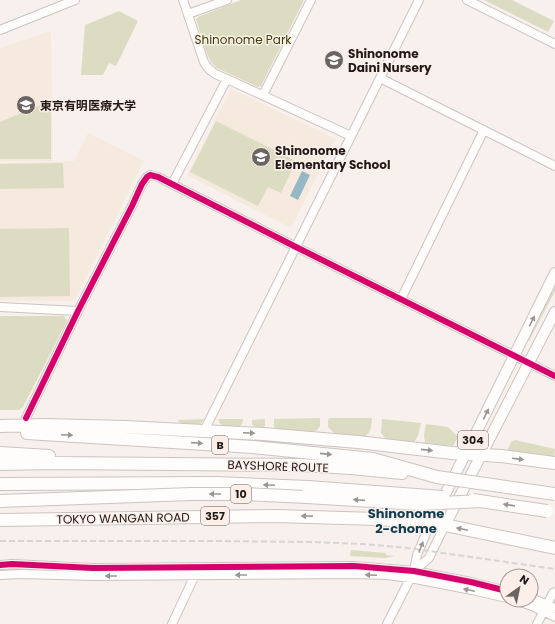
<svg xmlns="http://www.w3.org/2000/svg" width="555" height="624" viewBox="0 0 555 624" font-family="Poppins,'Noto Sans JP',sans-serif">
<rect width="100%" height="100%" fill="#f8f0ed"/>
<path fill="#f6eade" d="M51 31 53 161H0V48Z
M231 89 336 139 291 228 187 175Z
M88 133 144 161 76 298 71 301 0 300V163L74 161Z"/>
<path fill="#dbdcc2" d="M241 0H304L261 86 258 87 217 68C206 60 201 33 196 19L198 17Z
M484 0H512L554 21 548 32Z
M119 11 138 21 116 66 109 63 103 75H81L85 25Z
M51 101V159H0V122Z
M216 121 296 161 281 193 268 187 258 206 190 172Z
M63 163 64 188 0 189V164Z
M69 228 70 296 0 297V229Z
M555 287V291L544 312 529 341 527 340Z
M0 316H64L67 321 23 407 19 410H0Z
M320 418V426L317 430 311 433 281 431 274 427V419Z
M329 418H372C371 426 372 433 364 437L336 435 328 427V420Z
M204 419C198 431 186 427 178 421V420Z
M218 419H243C242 429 236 428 228 427 225 427 224 427 222 425 219 423 219 422 218 419Z
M265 419V426L259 430 252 425V420Z
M382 419 421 423 418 436 414 442 386 439 381 433Z
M426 424 448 427 458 437 453 446 425 443 424 435Z
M515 440 555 449 554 459 507 451 511 442Z
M351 550 386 553V555L395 556 385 558 350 556Z"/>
<path fill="#96b7c6" d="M302 171 310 175 298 200 290 196Z"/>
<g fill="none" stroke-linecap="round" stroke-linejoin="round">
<g stroke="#ccc4c1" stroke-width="10">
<path id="minor" d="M183 0 204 62C209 72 217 75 227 79L351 136
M467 0 555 44
M188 14 227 0
M0 30 75 0
M380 78 555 166
M263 95 311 0
M172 184 227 79
M401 299 484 130
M0 307 78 311
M26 418 78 311 132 206 142 184 147 177 150 175 158 177 296 247 555 376
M204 431 419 0
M0 565 12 564 93 568 354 566 414 571 471 582 507 591
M414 571 429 558 445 525
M0 575 22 574 94 576 355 574 387 575 410 578 472 590 507 598
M531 598 555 608
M515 600 532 606 555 617
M172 624 195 575
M387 624 414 571 417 555 430 524
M537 624 553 593 555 592"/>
</g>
<g stroke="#ccc4c1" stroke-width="12">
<path id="major" d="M430 524 473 439 555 273
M445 525 555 312"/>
</g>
<g stroke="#ccc4c1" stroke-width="14">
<path id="highway" d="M0 426 45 425 126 427 263 434 358 442 452 453 501 456 555 463
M27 433 253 447 373 459 437 477
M0 453 49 456
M0 464 55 463 301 465 351 468 402 473
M0 484 216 483 308 487
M0 520 275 516 377 519 413 522 445 525 555 548"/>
</g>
<use href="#minor" stroke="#fefdfc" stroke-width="8"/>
<use href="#major" stroke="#fefdfc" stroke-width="10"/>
<use href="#highway" stroke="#fefdfc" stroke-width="12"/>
<path stroke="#d7d5d4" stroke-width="2" stroke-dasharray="6 3" stroke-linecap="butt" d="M0 541H215L312 542 363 544 408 548 555 569"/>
<g stroke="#ccc4c1" stroke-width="14" stroke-linecap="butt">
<path id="highway-bridge" d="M437 477 555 494
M308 487 443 497
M473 500 547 511
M0 501 191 494H244L307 497 420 504 481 501"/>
</g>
<use href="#highway-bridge" stroke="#fefdfc" stroke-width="12"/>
<g stroke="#fceee9" stroke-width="8">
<path id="cycleway" d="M26 418 78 311 132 206 142 184 147 177 150 175 158 177 296 247 555 376
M0 565 12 564 93 568 354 566 414 571 471 582 507 591"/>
</g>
<use href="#cycleway" stroke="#d6006c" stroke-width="6"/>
</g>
<defs><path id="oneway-solid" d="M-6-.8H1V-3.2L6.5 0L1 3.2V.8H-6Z"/></defs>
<g fill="#9b9694">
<use href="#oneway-solid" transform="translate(532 321) rotate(-64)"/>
<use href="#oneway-solid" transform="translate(486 414) rotate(-64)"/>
<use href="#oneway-solid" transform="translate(249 433) rotate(3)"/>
<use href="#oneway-solid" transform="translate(67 435) rotate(3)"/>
<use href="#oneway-solid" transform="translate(197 443) rotate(4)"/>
<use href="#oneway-solid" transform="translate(427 450) rotate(6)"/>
<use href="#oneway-solid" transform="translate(326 454) rotate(6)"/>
<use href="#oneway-solid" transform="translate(518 459) rotate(7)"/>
<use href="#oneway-solid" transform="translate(269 485) rotate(-178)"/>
<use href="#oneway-solid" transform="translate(215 494) rotate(180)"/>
<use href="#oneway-solid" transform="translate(359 500) rotate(-176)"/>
<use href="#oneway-solid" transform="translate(509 505) rotate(-172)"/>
<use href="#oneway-solid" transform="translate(307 516) rotate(-179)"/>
<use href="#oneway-solid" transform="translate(462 529) rotate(-168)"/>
<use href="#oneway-solid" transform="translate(421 547) rotate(-69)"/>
<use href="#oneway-solid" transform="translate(241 575) rotate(180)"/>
<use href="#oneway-solid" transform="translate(371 575) rotate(-177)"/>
<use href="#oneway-solid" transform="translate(111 576) rotate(180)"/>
<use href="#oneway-solid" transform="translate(469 590) rotate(-168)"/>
</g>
<defs>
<g id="school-disc" transform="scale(1)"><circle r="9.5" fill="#6c6461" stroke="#fceee9"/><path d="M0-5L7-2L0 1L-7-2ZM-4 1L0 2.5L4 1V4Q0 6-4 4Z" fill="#fff"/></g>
<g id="university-disc" transform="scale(1)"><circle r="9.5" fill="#6c6461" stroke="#fceee9"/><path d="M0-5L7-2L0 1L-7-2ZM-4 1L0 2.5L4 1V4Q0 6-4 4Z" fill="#fff"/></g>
</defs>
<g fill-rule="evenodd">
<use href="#school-disc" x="334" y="60"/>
<use href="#university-disc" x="26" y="105"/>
<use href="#school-disc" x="261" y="157"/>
</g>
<g text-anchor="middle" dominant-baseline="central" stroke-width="3" stroke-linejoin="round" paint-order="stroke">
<g fill="#fceee9" stroke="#635955" stroke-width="1">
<rect x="458" y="431" width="30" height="18" rx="3"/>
<rect x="212" y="436" width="16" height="18" rx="3"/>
<rect x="231" y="485" width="20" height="18" rx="3"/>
<rect x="201" y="507" width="28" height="18" rx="3"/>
</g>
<g font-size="11" font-weight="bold" fill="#211916">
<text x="473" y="440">304</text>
<text x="220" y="445">B</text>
<text x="241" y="494">10</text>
<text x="215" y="516">357</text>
</g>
<g font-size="12" fill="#3b3f07" stroke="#fceee9">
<text x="243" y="39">Shinonome Park</text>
</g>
<g font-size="12" font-weight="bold" fill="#211916" stroke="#fceee9" text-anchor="start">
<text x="348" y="53">Shinonome<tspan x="348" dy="14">Daini Nursery</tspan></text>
<text x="40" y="105">東京有明医療大学</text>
<text x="275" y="150">Shinonome<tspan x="275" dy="14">Elementary School</tspan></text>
</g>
<g font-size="12" fill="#211916" stroke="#fceee9">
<text transform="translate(278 466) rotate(2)">BAYSHORE ROUTE</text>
<text transform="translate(123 518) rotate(-1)">TOKYO WANGAN ROAD</text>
</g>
<g font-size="13" font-weight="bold" fill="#0f3e52" stroke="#fceee9">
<text x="406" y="513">Shinonome<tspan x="406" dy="15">2-chome</tspan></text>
</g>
</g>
<g transform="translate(519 588) rotate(33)"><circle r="19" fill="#fceee9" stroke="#a49995"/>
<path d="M0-3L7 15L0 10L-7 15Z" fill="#6c6461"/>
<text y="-6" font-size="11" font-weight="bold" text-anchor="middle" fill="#211916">N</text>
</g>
</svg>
